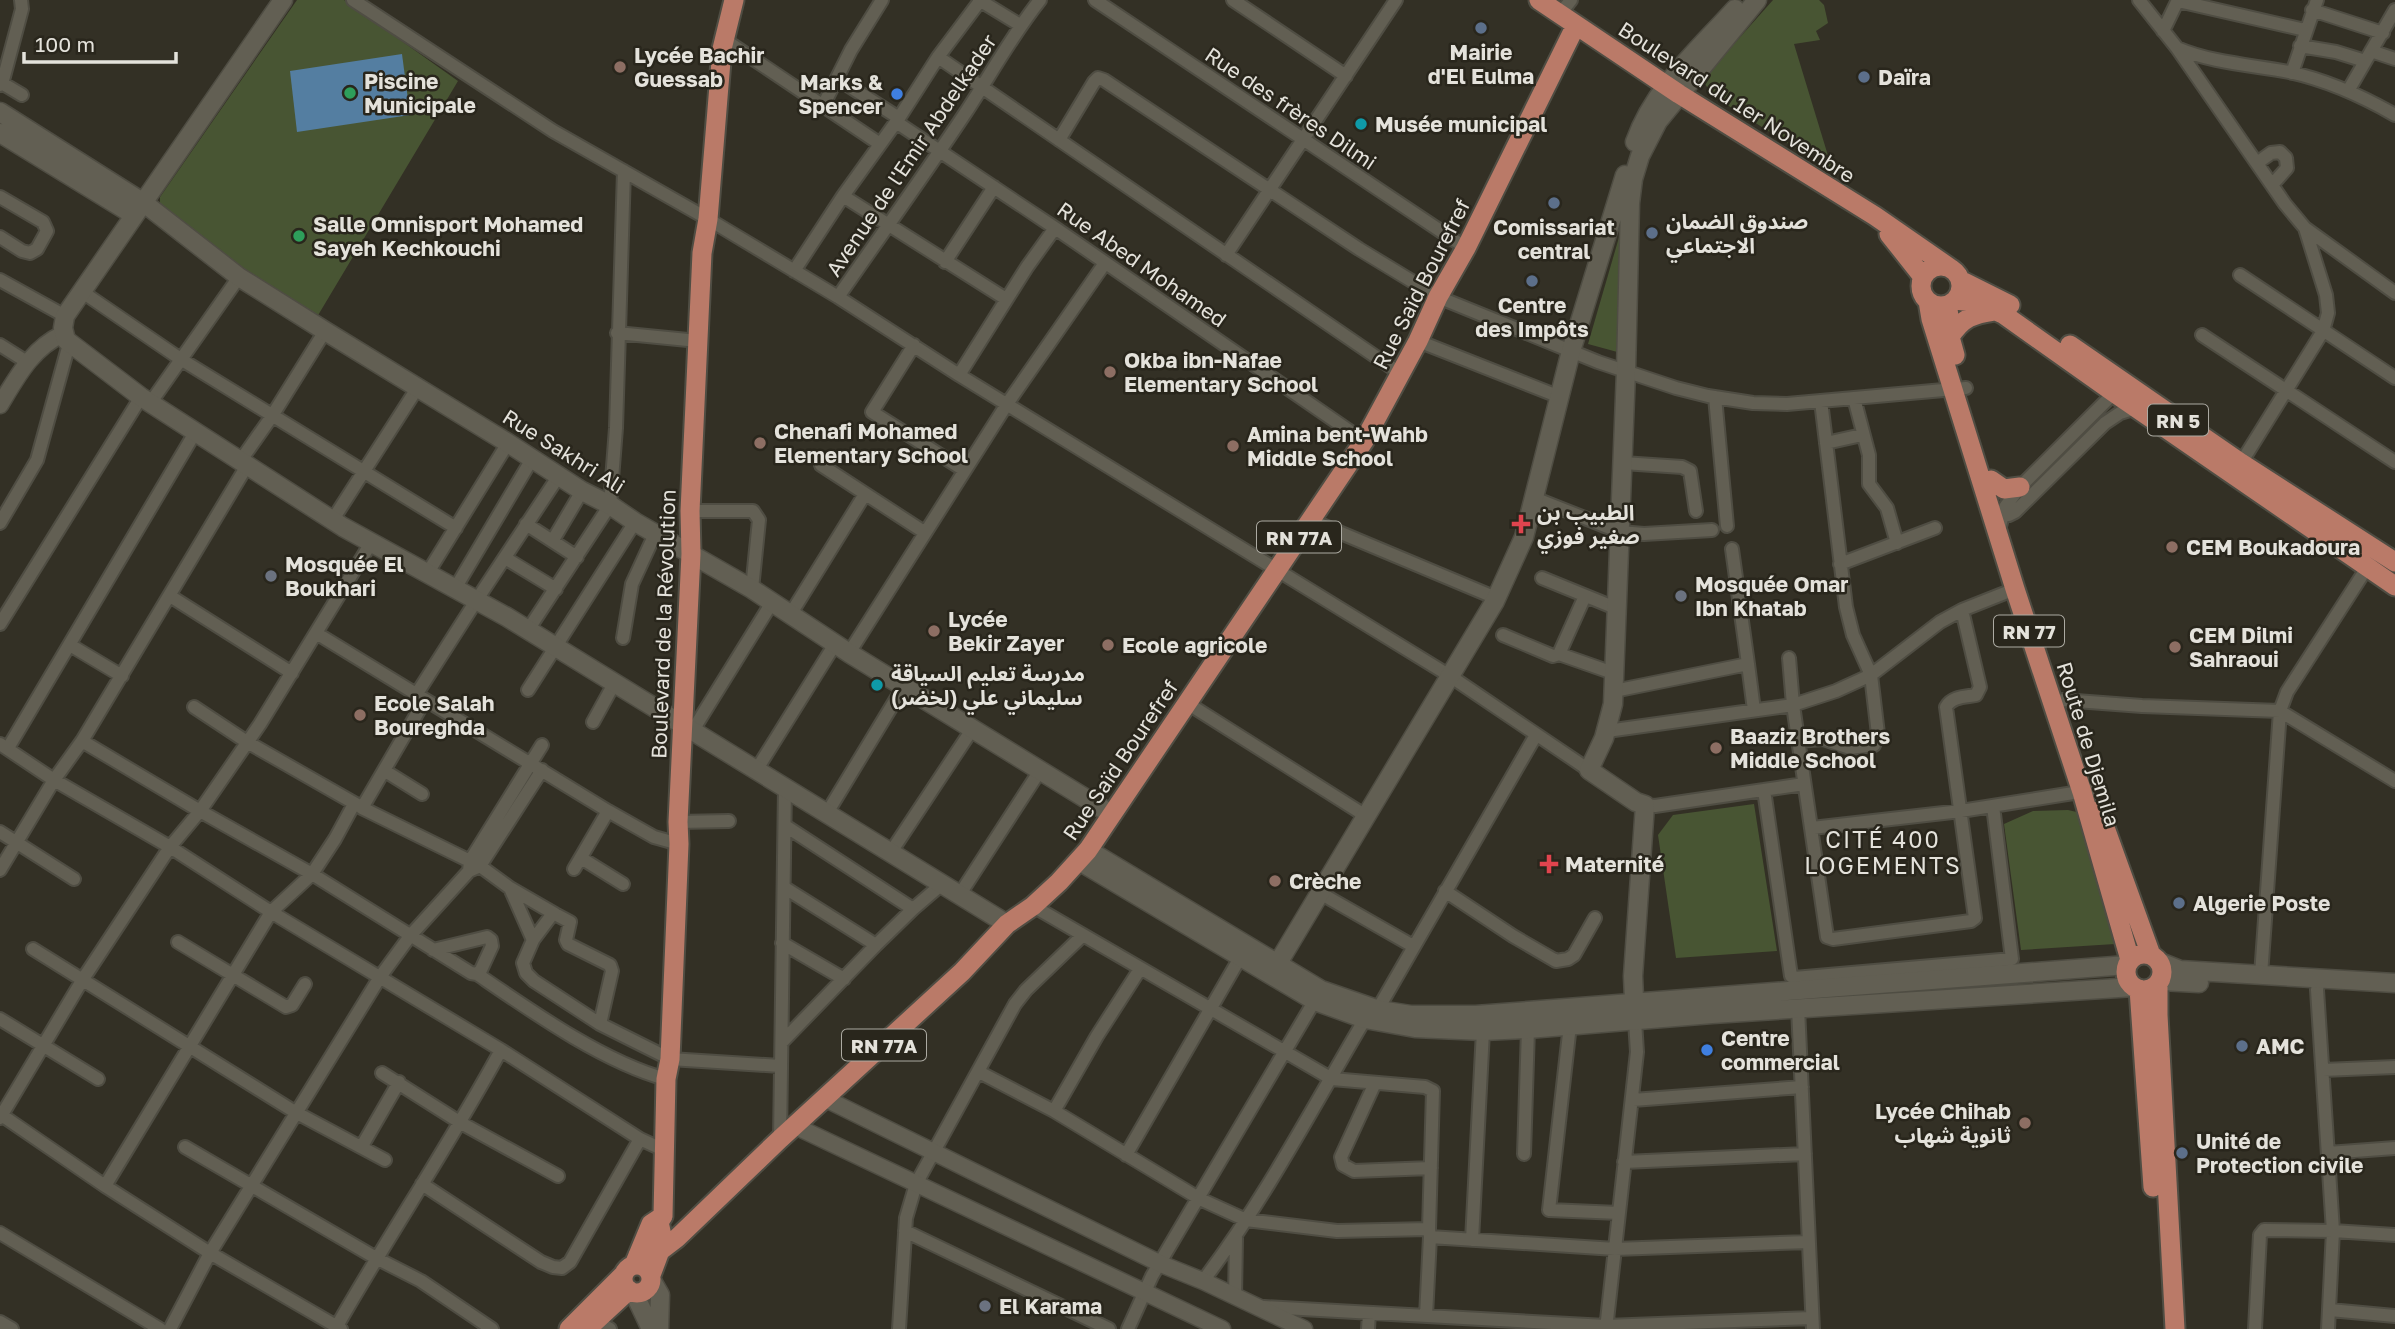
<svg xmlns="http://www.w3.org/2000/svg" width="2395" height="1329" viewBox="0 0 2395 1329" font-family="'Golos Text','Noto Sans Arabic',sans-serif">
<rect width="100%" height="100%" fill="#333025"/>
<path fill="#485533" d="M297 0H344L458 81 317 317 163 214 160 210V197Z
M1773 0H1819L1824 5 1828 23 1816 31 1820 40 1794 44 1833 172 1713 96 1705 84 1710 71Z
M1622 227 1621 353 1588 344Z
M1754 804 1777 951 1676 958 1658 835 1673 815Z
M2068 810 2081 813 2117 920 2115 944 2021 950 2004 824 2033 811Z"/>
<path fill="#547ea1" d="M402 54 410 115 297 132 290 71Z"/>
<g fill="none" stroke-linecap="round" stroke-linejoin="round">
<g stroke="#4f4d43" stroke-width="16">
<path id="minor" d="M353 0 553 131 708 219 838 297 959 375 1450 676 1589 770
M979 0 1020 25
M1095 0 1466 248
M1233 0 1346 76
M2139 0 2177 48 2285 204 2305 228 2326 295 2328 313 2323 331 2241 463
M2178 1 2305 30
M2312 10 2383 33
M1560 14 1571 0
M2163 31 2178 0
M725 40 880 144
M2300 46 2336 52 2365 61
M2177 48C2212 63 2252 65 2289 72 2326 80 2362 96 2395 115
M2371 51 2395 59
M938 57 1401 374
M2292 73 2317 0
M838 79 899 118
M0 82 22 95
M0 85 2 84 22 9 21 0
M2348 91 2395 10
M823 106 851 50 882 0
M896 122 1055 228 1364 441
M1059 140 1094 82 1098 78 1104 80 1359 249 1438 297 1598 362 1676 388 1708 396 1753 403 1787 404 1966 388
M2257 163 2271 153 2280 152 2286 158 2287 168 2272 185
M843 196 1006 299
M0 197 43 222 47 231 37 249 30 253 22 251 0 237
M2305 228 2395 293
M1226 255 1396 0
M945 262 994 187
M794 271 843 196 899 118 938 57 980 1
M2240 275 2395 378
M0 280 65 316
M81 291 182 360 456 528
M838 297C881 235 925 174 966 112 991 74 1012 35 1040 0
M617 333 698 341
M2202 335 2395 462
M1418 341 1560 397
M0 345 27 362
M914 345 872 412 964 470
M959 375 1027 267 1055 228
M1715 397 1727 526
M1854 398 1869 455V484L1887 508 1897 543
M151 402 239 277
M1826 443 1862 435
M241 460 272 416 325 331
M1623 463 1682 467 1690 471 1696 511
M821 465 924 532
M1534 498 1620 532 1644 534 1712 530
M690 511H753L759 520 752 589
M1996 515H2009L2015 512 2105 423 2120 413 2136 408
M1310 520 1496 598
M332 521 418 387
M0 523 37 460 69 344
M526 524 577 557
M1999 530 2005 507 2020 487 2118 389
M553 540 582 491
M505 558 556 589
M1840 564 1935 528
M427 574 508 443
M1542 578 1618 609
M456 587 532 459
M170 596 292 673
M790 615 865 494
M0 624 141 397
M528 630 610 505 616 428 624 171
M316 633 608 811 654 837 679 844
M1503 635 1553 656 1559 654 1585 596
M623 638 632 584 655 534
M70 645 122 676
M849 653 1007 404 1105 263
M1559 654 1616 674
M1789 658 1793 705 1827 937 1833 939 1971 921 1975 918 1946 707C1952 696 1966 697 1976 695L1980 687 1962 610 2015 589
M1748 664 1754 710
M528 690 635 522
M1614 691 1748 664 1732 549
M416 695 476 601 558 477
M425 700 362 808 480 866 510 888 533 940
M1187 703 1366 816
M2053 703 2063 700 2142 706 2280 711 2287 692 2370 563
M194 707 247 742 361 807
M593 722 615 682
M693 730 771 604
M1607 731 1793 705 1836 691 1871 675 1940 622 1962 610
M82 741 200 811 312 874 471 973 477 974 480 972 492 946 491 940 487 937 433 950
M1798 741 1823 739 1850 748 1874 745 1878 734 1871 675 1853 635 1846 607 1821 401
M0 744 54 780 170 847 271 912 501 1050 640 1139 666 1151
M542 745 470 861 469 871 480 866 542 770
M8 748 196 431
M757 769 835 644
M385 771 422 794
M1764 790 1791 976 1794 978 2012 959 1993 806
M1645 805 1655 806 1804 784
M827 813 904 686
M678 822 729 821
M787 827 913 909
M1812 828 1961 811 2092 790
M0 832 74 879
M891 852 973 728
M581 858 623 884
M574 869 608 811
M0 870 54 780 82 741 248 464
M510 888 555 914
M785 888 876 945
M1445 891 1513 936 1556 961 1568 959 1574 955 1595 918
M1320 893 1413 946
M960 894 1041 769
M1033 906 1332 1079 1425 1087 1433 1091 1429 1229
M178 942 286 1007 292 1005 305 984
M782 943 844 979
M33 949 295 1112 385 1160
M477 974C531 1011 603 1062 666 1079
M2261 975 2280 711 2395 781
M2319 979 2317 990 2333 1231 2328 1329
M1798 1008 1813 1329
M1378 1009 1536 735
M0 1019 98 1079
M600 1024 612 971 610 965 568 944 566 940 570 922 555 914 551 916 533 940 523 963 526 973 534 981 600 1024 670 1059 780 1066
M1570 1025 1549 1210 1619 1213
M782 1042 876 945 913 909 942 884
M2323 1070 2395 1067
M979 1072 1054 1111 1200 1199 1246 1220 1337 1231 1429 1229 1430 1237 1615 1249 1809 1242
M382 1073 461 1123 558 1176
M1375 1083 1341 1157 1343 1165 1354 1171 1431 1168
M1633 1100 1802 1087
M1054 1111 1097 1036 1140 969
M0 1114 105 1186 210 1253 341 1329
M0 1118 83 979 170 847 200 811 260 724 371 543
M780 1139 785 787
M362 1146 399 1082
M185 1147 376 1258 421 1281 492 1329
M2328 1153 2395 1148
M1524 1154 1528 1029
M1126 1155 1241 956
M1624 1162 1805 1154
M422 1184 541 1262 553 1267 562 1268 570 1262 640 1139
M105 1186 271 912 312 874 335 839 354 804
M905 1231 1109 1329
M0 1233 160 1329
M1472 1240 1483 1031
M1203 1281C1265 1199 1313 1107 1365 1019
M1235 1297 1236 1238
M1264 1307 1606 1326 1812 1318
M2330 1310 2395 1316
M1426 1316 1430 1237
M591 1318 610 1329
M0 1322 12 1329
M337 1326C390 1233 450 1144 501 1050
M170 1329 210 1253 380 977 410 936 469 871
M899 1329 906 1218 916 1184 1015 1004 1026 990 1082 936
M1128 1329 1152 1276 1318 995
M1368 1329 1369 1313
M1606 1329 1637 1052 1635 1021
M2255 1329 2260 1235 2264 1230 2333 1231 2395 1235"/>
</g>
<g stroke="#4f4d43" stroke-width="19">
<path id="tertiary" d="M0 405C17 377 32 348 63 334
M826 1099 1161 1264 1203 1281 1304 1329
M795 1126 1222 1329"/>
</g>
<g stroke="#4f4d43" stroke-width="21">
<path id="secondary" d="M283 0 65 316 63 328 66 340 141 397 343 527 507 617 1007 924
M0 112 144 203 239 277 325 331 508 443 582 491 610 505 635 522 752 589 849 653 1111 814
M0 133 134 215
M1635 142C1654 88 1698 50 1735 9
M1088 850 1321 990 1379 1010 1411 1015H1476L2127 965
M1079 861 1315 1001 1365 1019 1415 1028 1483 1031 1528 1029 1712 1014 2134 987
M2160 962 2180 970 2395 983
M1278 963 1495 601 1524 537 1571 351 1625 175
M2161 981 2199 983
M1635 1021 1633 976 1645 805 1636 802 1589 770 1604 738 1613 704 1626 371 1630 203 1633 179 1640 156 1658 121 1757 0
M652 1281 660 1295 659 1329
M634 1293 651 1329"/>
</g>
<g stroke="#4f4d43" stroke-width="23">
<path id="primary" d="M1539 0 1679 94 1875 216 1950 268
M1889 234 1923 277
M1921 286a20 20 0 1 1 40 0a20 20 0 1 1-40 0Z
M1960 280 2010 305
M1956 300 1979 303 2003 314 2113 392 2395 586
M1928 301 1931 319 2015 589 2082 792 2130 960
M1948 305 1950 337 1955 355
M1950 337C1962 318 1973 314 1994 311
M2070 345 2241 463 2395 562
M1991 480 2004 489 2020 487
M2099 811 2151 955
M2126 972a18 18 0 1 1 36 0a18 18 0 1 1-36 0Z
M2158 984V1015L2175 1329
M2139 989 2153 1187
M638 1255 660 1251 677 1238 780 1139 962 972 1007 924 1033 906 1059 882 1088 850 1364 441 1418 341 1438 297 1466 248 1576 25
M623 1279a14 14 0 1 1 28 0a14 14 0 1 1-28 0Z
M634 1265 651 1224 663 1216
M651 1275 660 1251 662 1236 659 1222 663 1216 666 1079 670 1059 679 844 678 822 691 554 690 511 702 253 708 219 722 49 734 0
M569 1329 624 1274
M587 1329 629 1290"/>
</g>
<use href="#minor" stroke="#625f53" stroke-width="12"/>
<use href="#tertiary" stroke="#625f53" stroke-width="16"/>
<use href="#secondary" stroke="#625f53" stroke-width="18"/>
<use href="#primary" stroke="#ba7a68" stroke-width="19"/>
</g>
<g fill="#5c6f8a" stroke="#29261c" stroke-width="2.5">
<circle cx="1481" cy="28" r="7"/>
<circle cx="1864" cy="77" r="7"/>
<circle cx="1554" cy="203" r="7"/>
<circle cx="1652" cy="233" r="7"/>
<circle cx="1532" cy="281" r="7"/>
<circle cx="2179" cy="903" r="7"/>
<circle cx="2242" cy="1046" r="7"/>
<circle cx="2182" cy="1153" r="7"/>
</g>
<g fill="#8d6e63" stroke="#29261c" stroke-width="2.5">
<circle cx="620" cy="67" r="7"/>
<circle cx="1110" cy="372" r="7"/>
<circle cx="760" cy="443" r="7"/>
<circle cx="1233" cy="446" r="7"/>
<circle cx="2172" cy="547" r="7"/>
<circle cx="934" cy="631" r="7"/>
<circle cx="1108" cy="645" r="7"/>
<circle cx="2175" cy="647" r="7"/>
<circle cx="360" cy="715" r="7"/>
<circle cx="1716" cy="748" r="7"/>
<circle cx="1275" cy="881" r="7"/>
<circle cx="2025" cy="1123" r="7"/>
</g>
<g fill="#2e9e5b" stroke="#29261c" stroke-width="2.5">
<circle cx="350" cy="93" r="7"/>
<circle cx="299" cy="236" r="7"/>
</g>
<g fill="#3f7fe0" stroke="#29261c" stroke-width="2.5">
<circle cx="897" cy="94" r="7"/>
<circle cx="1707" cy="1050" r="7"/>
</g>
<g fill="#0f9aa8" stroke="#29261c" stroke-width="2.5">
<circle cx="1361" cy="124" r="7"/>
<circle cx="877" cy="685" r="7"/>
</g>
<g fill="#e0444e" stroke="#29261c" stroke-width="2.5">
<path d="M1517.5 513.5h7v7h7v7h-7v7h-7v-7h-7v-7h7z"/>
<path d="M1545.5 853.5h7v7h7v7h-7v7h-7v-7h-7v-7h7z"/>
</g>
<g fill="#6b7280" stroke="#29261c" stroke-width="2.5">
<circle cx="271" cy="576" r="7"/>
<circle cx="1681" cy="596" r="7"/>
<circle cx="985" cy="1306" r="7"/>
</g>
<g text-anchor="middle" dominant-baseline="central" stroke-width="5" stroke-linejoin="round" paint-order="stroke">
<g fill="#29261c" stroke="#acaaa2" stroke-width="2">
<rect x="2148" y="404.5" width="60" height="31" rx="5"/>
<rect x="1257" y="521.5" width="84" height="31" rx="5"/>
<rect x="1994" y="615.5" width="70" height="31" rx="5"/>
<rect x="842" y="1029.5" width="84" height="31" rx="5"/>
</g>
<g font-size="19" font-weight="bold" fill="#e4e2db">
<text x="2178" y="420">RN 5</text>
<text x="1299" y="537">RN 77A</text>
<text x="2029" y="631">RN 77</text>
<text x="884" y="1045">RN 77A</text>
</g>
<g font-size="21" font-weight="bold" fill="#e4e2db" stroke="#29261c" text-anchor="start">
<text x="1481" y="52" text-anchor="middle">Mairie<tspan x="1481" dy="24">d'El Eulma</tspan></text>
<text x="634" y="55">Lycée Bachir<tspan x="634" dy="24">Guessab</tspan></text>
<text x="1878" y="77">Daïra</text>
<text x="364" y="81">Piscine<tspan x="364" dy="24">Municipale</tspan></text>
<text x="883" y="82" text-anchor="end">Marks &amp;<tspan x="883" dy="24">Spencer</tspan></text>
<text x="1375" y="124">Musée municipal</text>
<text x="1666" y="221">صندوق الضمان<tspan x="1666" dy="24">الاجتماعي</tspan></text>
<text x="313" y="224">Salle Omnisport Mohamed<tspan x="313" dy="24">Sayeh Kechkouchi</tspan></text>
<text x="1554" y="227" text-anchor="middle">Comissariat<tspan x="1554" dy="24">central</tspan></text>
<text x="1532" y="305" text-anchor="middle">Centre<tspan x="1532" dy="24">des Impôts</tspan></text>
<text x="1124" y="360">Okba ibn-Nafae<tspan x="1124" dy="24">Elementary School</tspan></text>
<text x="774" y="431">Chenafi Mohamed<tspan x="774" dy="24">Elementary School</tspan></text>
<text x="1247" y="434">Amina bent-Wahb<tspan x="1247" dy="24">Middle School</tspan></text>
<text x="1537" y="512">الطبيب بن<tspan x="1537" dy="24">صغير فوزي</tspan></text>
<text x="2186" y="547">CEM Boukadoura</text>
<text x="285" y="564">Mosquée El<tspan x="285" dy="24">Boukhari</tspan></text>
<text x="1695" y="584">Mosquée Omar<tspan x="1695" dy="24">Ibn Khatab</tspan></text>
<text x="948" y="619">Lycée<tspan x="948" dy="24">Bekir Zayer</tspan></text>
<text x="2189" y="635">CEM Dilmi<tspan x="2189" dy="24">Sahraoui</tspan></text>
<text x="1122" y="645">Ecole agricole</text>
<text x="891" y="673">مدرسة تعليم السياقة<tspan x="891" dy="24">سليماني علي (لخضر)</tspan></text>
<text x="374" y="703">Ecole Salah<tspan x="374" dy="24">Boureghda</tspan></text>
<text x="1730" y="736">Baaziz Brothers<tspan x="1730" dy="24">Middle School</tspan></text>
<text x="1565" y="864">Maternité</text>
<text x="1289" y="881">Crèche</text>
<text x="2193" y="903">Algerie Poste</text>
<text x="1721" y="1038">Centre<tspan x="1721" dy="24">commercial</tspan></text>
<text x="2256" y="1046">AMC</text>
<text x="2011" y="1111" text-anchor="end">Lycée Chihab<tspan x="2011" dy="24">ثانوية شهاب</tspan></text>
<text x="2196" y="1141">Unité de<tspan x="2196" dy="24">Protection civile</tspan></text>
<text x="999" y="1306">El Karama</text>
</g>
<g font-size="21" fill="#e4e2db" stroke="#29261c">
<text transform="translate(1737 102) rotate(33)">Boulevard du 1er Novembre</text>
<text transform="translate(1291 108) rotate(34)">Rue des frères Dilmi</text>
<text transform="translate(911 155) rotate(-56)">Avenue de l'Emir Abdelkader</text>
<text transform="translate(1142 264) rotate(35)">Rue Abed Mohamed</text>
<text transform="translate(1421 284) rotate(-63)">Rue Saïd Bourefref</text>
<text transform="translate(564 451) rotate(32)">Rue Sakhri Ali</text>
<text transform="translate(663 624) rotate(-88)">Boulevard de la Révolution</text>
<text transform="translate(2089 744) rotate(73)">Route de Djemila</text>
<text transform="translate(1120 760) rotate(-56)">Rue Saïd Bourefref</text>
</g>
<g font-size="23" letter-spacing="2" fill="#e4e2db" stroke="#29261c">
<text x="1883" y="839">CITÉ 400<tspan x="1883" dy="26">LOGEMENTS</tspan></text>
</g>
</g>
<path d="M24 52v10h152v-10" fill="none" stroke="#e4e2db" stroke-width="3.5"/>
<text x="35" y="52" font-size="21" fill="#e4e2db" stroke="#29261c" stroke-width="5" paint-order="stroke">100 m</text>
</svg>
